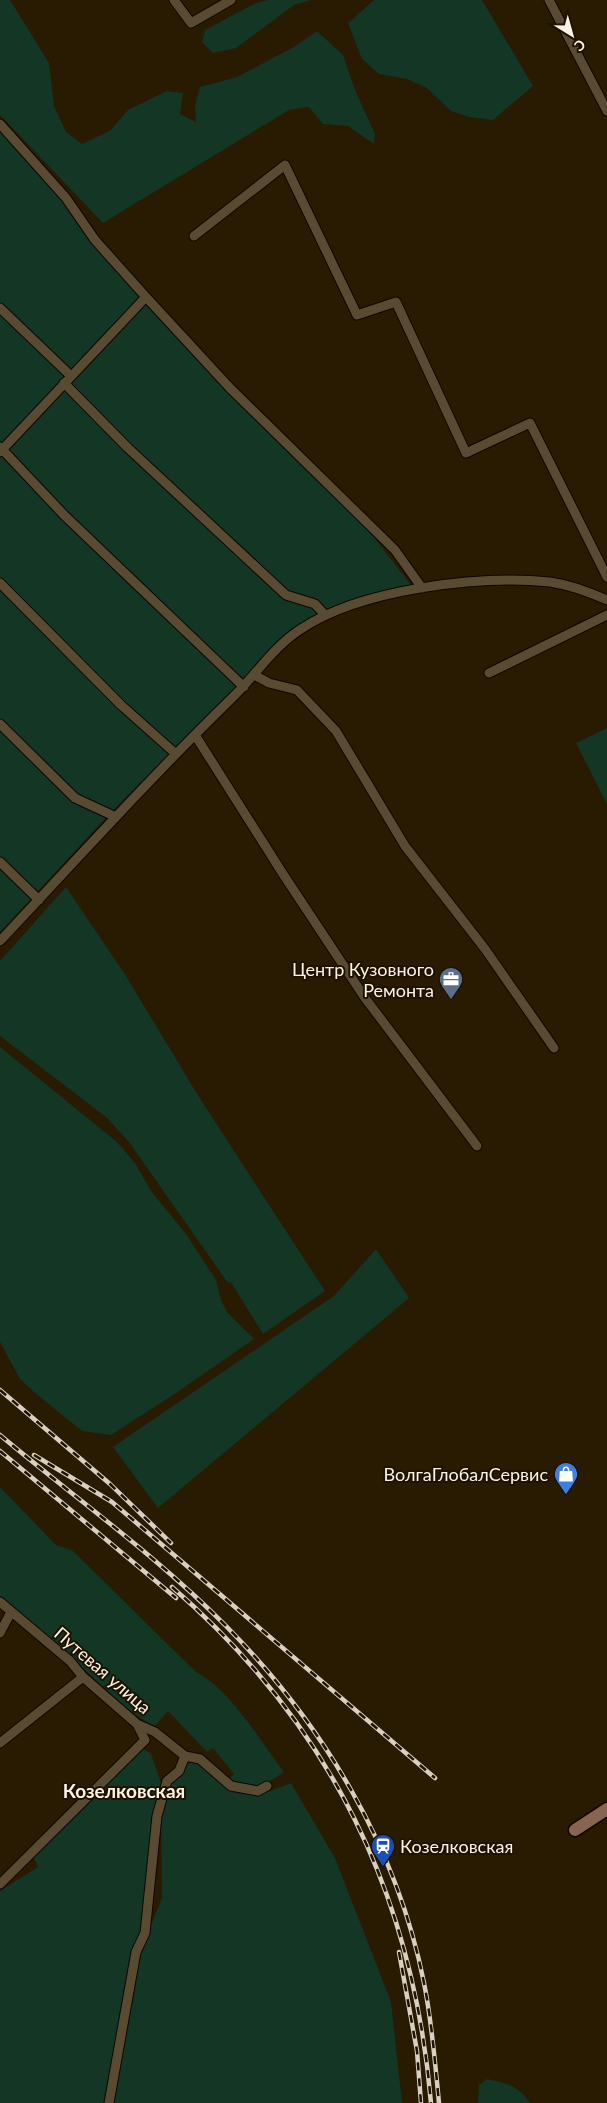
<svg xmlns="http://www.w3.org/2000/svg" width="607" height="2103" viewBox="0 0 607 2103" font-family="Lato,sans-serif">
<rect width="100%" height="100%" fill="#281b02"/>
<path fill="#133625" d="M0 0H10L49 63 54 106 66 132 82 144 111 130 128 110 167 91 183 93 180 114 196 122 195 105 200 87 237 77 294 47 317 31 343 55 355 90 375 134 374 144 348 126 323 124 309 107 289 110 103 223 0 115Z
M268 0H311L294 5 236 48 213 53 202 42 205 30 256 3Z
M374 0H482L533 86 493 120 469 117 451 111 427 88 407 79 379 74 362 59 348 23Z
M0 128 70 207 103 255 352 509 414 589 368 596 322 611 283 642 112 811 0 932Z
M607 728V804L576 743Z
M66 887 126 976 199 1097 325 1291 263 1334 231 1282 228 1283 129 1142 106 1117 0 1036V961Z
M0 1047 117 1142 135 1163 151 1191 186 1234 216 1280 221 1300 227 1312 254 1339 176 1393 111 1435 82 1431 34 1392 20 1379 0 1342Z
M376 1249 409 1298 158 1508 113 1447 334 1296Z
M0 1487 56 1545 73 1551 197 1673C229 1688 262 1743 284 1772 259 1789 257 1790 229 1779L234 1774 213 1748 207 1752 168 1711 154 1727 125 1707 71 1657 0 1598Z
M141 1747 151 1754 162 1786 151 1817 150 1862 143 1907 141 1936 131 1950 119 2030 105 2103H0V1891L38 1867 33 1856Z
M189 1763H199L235 1791 265 1793 291 1783 335 1858 391 2002 402 2103H112L139 1955 162 1898 161 1815 170 1783Z
M487 2079C506 2083 519 2086 530 2103H478L479 2085Z"/>
<g fill="none" stroke-linecap="round" stroke-linejoin="round">
<g stroke="#100500" stroke-width="11">
<path id="street" d="M174 0 191 23 231 0
M549 0 607 111
M0 124 66 198 95 240 146 297 230 388 395 550 422 588
M194 236 285 165 357 315 396 302 466 453 530 423 607 577
M0 308 71 376
M64 383 128 448 286 595 315 604 325 615
M0 447 64 515 244 687
M0 452 146 297
M0 583 121 705 176 754
M489 673 607 615
M254 675 269 683 297 690 336 731 405 846 485 949 554 1048
M0 724 75 798 116 817
M195 735 283 874 365 998 477 1146
M0 862 39 900
M0 941C77 859 152 776 232 698 256 675 273 647 301 629 361 589 479 575 550 582 570 585 589 592 607 600
M0 1602 70 1661 83 1677 137 1724 155 1732 185 1756 200 1759 231 1786 258 1791 267 1786
M0 1633 11 1612
M0 1743 83 1677
M0 1884 145 1740 137 1724
M109 2103 136 1952 145 1933 157 1816 167 1781 179 1771 185 1756"/>
</g>
<g stroke="#100500" stroke-width="15">
<path id="secondary" d="M575 1830 607 1809"/>
</g>
<use href="#street" stroke="#594b31" stroke-width="9"/>
<use href="#secondary" stroke="#886550" stroke-width="12"/>
<g stroke="#d9d0bf" stroke-width="4.5">
<path id="rail" d="M0 1390 110 1484 171 1543
M0 1435C75 1498 157 1556 226 1626 323 1724 397 1847 424 1983 432 2022 435 2063 439 2103
M0 1451 176 1598
M34 1455 112 1502 435 1778
M172 1587C331 1725 413 1895 431 2103
M399 1952 417 2051 421 2103"/>
</g>
<use href="#rail" stroke="#1e1200" stroke-width="2.5" stroke-dasharray="8" stroke-linecap="butt"/>
</g>
<defs>
<g id="office-pin" transform="scale(1.25)"><path d="M0 17L-7.5 6A9.5 9.5 0 1 1 7.5 6Z" fill="#5c6f8a" stroke="#1e1200"/><path d="M-6-3h4V-5.5h4V-3h4V5H-6ZM-1-4.5V-3h2v-1.5ZM-6 0V1H6V0Z" fill="#fff"/></g>
<g id="shop-pin" transform="scale(1.25)"><path d="M0 17L-7.5 6A9.5 9.5 0 1 1 7.5 6Z" fill="#3f7fe0" stroke="#1e1200"/><path d="M-5-2.5h2.3a2.7 3.5 0 0 1 5.4 0H5L5.5 6h-11ZM-1.5-2.5h3a1.5 2.3 0 0 0-3 0Z" fill="#fff"/></g>
<g id="station-pin" transform="scale(1.25)"><path d="M0 17L-7.5 6A9.5 9.5 0 1 1 7.5 6Z" fill="#1a4fb4" stroke="#1e1200"/><path d="M-3-6H3Q5-6 5-4V2Q5 4 3 4L4.5 6H3L1.5 4h-3L-3 6H-4.5L-3 4Q-5 4-5 2V-4Q-5-6-3-6ZM-3.5-4v3h7v-3ZM-3.5 1v1.5H-2V1ZM2 1v1.5H3.5V1Z" fill="#fff"/></g>
</defs>
<g fill-rule="evenodd">
<use href="#office-pin" x="451" y="979"/>
<use href="#shop-pin" x="566" y="1474"/>
<use href="#station-pin" x="383" y="1846"/>
</g>
<g text-anchor="middle" dominant-baseline="central" stroke-width="4" stroke-linejoin="round" paint-order="stroke">
<g font-size="18" fill="#fcf3e4" stroke="#1e1200" text-anchor="end">
<text x="434" y="969">Центр Кузовного<tspan x="434" dy="21">Ремонта</tspan></text>
<text x="548" y="1474">ВолгаГлобалСервис</text>
<text x="400" y="1846" text-anchor="start">Козелковская</text>
</g>
<g font-size="18" fill="#fcf3e4" stroke="#1e1200">
<text transform="translate(103 1670) rotate(41)">Путевая улица</text>
</g>
<g font-size="19" font-weight="bold" fill="#fcf3e4" stroke="#1e1200">
<text x="124" y="1790">Козелковская</text>
</g>
</g>
<g transform="translate(572 35) rotate(143)" stroke="#1e1200" stroke-width="4" paint-order="stroke">
<path d="M0-4L9 19L0 12L-9 19Z" fill="#fcf3e4"/>
<text y="-8" font-size="14" font-weight="bold" text-anchor="middle" fill="#fcf3e4">С</text>
</g>
</svg>
